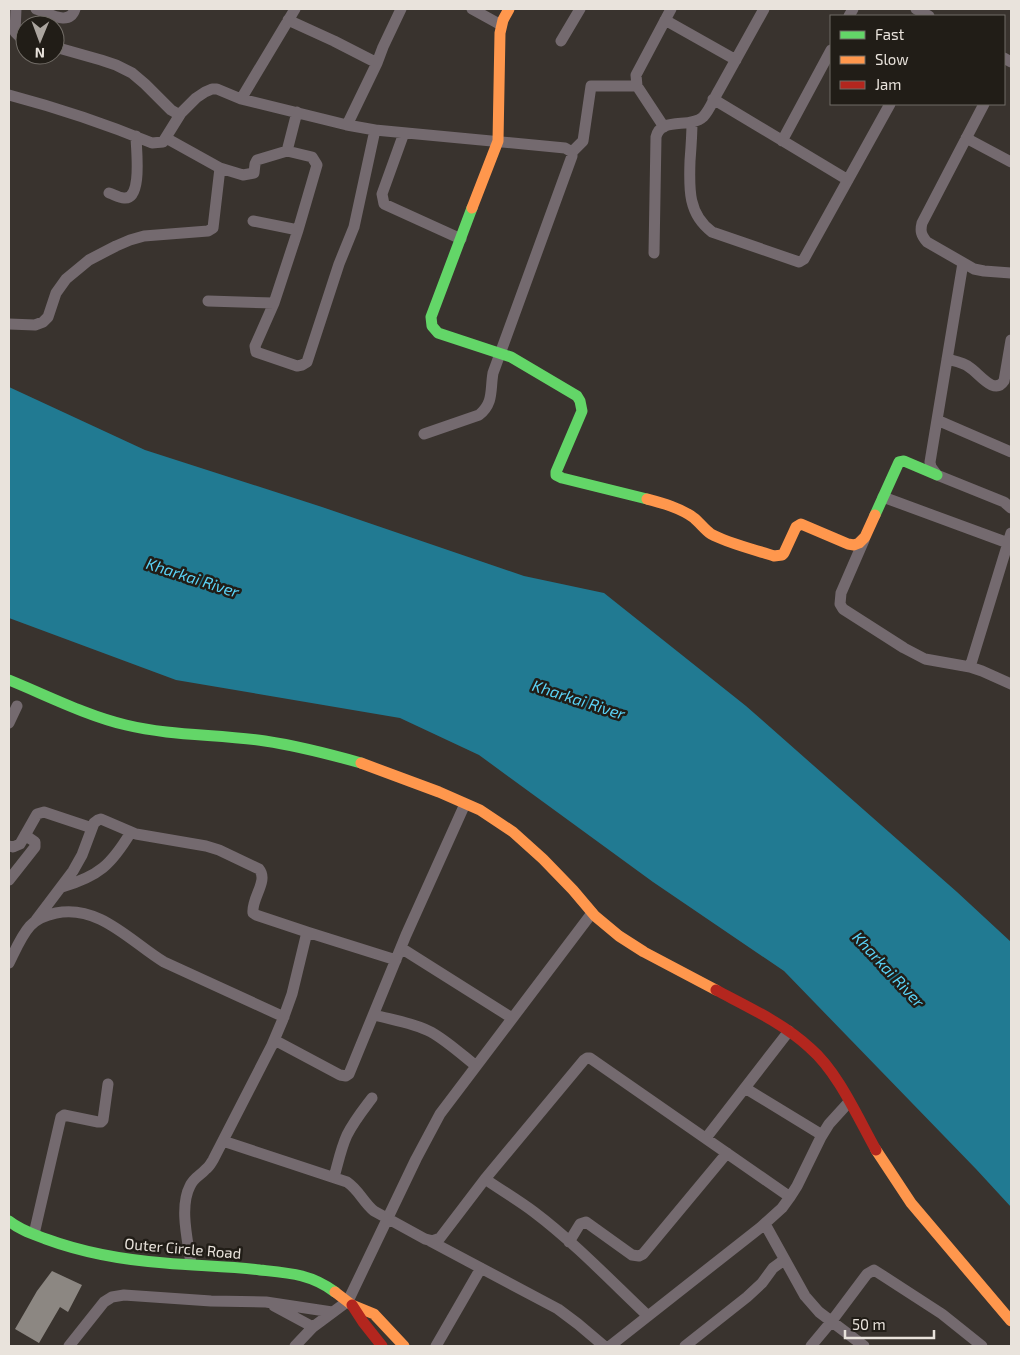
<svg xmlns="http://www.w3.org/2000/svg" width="1020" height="1355" viewBox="0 0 1020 1355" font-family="'Exo 2',sans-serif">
<rect width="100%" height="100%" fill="#39332e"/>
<path fill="#217a92" d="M9 387 145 450 322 507 524 576 604 593 746 706 957 892 1011 942V1207L976 1169 784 971 653 882 479 755 400 718 176 680 9 618Z"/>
<path fill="#8c8782" d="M52 1271 82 1285 68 1312 60 1307 39 1343 15 1329 37 1291Z"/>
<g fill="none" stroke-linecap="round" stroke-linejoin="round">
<path stroke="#746a6f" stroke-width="11" d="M16 9 15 32 20 37 25 38
M36 9C49 13 69 27 75 9
M472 9 501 25
M916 9 929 16
M849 16 853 9
M288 20 334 41 377 63
M665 20 736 60
M561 41 580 9
M55 47 101 60 116 65 132 73 145 84 171 110 178 114 181 113 196 98 205 92 212 89H217L241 99 347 125 375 130 565 148 572 152V156L493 373C490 390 494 403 479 415L424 434
M1004 58 1011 62
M9 95C58 108 106 124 152 143L163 142 181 113
M241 99 295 9
M713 99 848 180
M984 104 922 223C920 231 921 235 927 242L974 269 984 271 1011 273
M692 122C692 135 691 148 690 161 689 189 688 214 712 232L799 262 804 259 890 104
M347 125 377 63 383 47 401 9
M664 127 637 86 636 75 671 9
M404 133 382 194 384 204 461 239
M166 138 220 168 243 175 254 173 255 164 257 160 287 151 297 112
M966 138 1011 162
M782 141 831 50
M287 151 312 157 317 165 298 230 274 303 255 346 256 352 297 366 302 365 307 362 339 264 354 227 375 130
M572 152 583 141 591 86H637
M109 193C113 194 119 198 124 198 143 200 136 148 136 136
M253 221 298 230
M654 253 656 137C661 116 690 129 703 117 710 110 714 98 719 90 734 63 749 36 764 9
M963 263 930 462 931 467 937 475 1004 502 1011 508
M208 301 274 303
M9 324 35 325 43 322 48 317 56 293 66 279 89 260 116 246 130 240 144 236 208 231 213 228 220 168
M947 359C954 361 963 362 969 367 979 373 994 396 1004 381L1011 340
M937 420 1011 452
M883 497 1008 543
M864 540 841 593 840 604 843 609 904 648 925 659 970 667 982 671 1011 684
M970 667 1011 533
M9 723 17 706
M9 846 13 847 20 844 37 814 44 812 92 828
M9 880 35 847V842L25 835
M62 887C99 876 111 865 131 832
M36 920 73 871 82 855 94 823 98 820 101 819 136 834 206 846 219 850 259 869C269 881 251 898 253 913L256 915 307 932
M401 948 512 1018
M9 963C15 951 21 936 30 926 37 918 46 915 56 913 99 904 131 942 164 962L284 1017
M374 1015C393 1020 414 1023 431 1032 447 1041 461 1054 476 1066
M272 1045 283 1019 292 994 307 932 396 960
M745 1088 822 1135
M706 1138 789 1031
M223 1141 347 1182C359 1190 363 1202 374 1211L425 1239C431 1241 434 1241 440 1238L485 1179 584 1060 587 1058H590L790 1197
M334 1177C338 1163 341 1148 347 1135 354 1121 363 1110 372 1098
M485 1179C501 1190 518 1200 534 1212 575 1243 611 1281 648 1316
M765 1224 805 1296 819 1312 864 1346
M34 1234 61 1117 64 1115 98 1122H101L103 1120 108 1084
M430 1241 558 1309 578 1324 604 1346
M569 1242 580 1224 586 1222 632 1255 639 1256 643 1254 727 1153
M191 1264C188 1241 179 1207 190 1186 194 1177 200 1176 206 1169 209 1167 211 1163 213 1160L272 1045 276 1042 280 1043 340 1075 346 1076 349 1074 406 935 465 804
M274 1306 313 1327
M69 1346 104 1302 112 1297 124 1295 211 1301 266 1302 332 1312
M295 1346 313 1327 348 1301 416 1159 440 1114 592 913
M436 1346 481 1268
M610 1346 761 1227 782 1208 790 1197 797 1186 821 1137 829 1124 849 1102
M685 1346 747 1297 762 1283 773 1268 784 1260
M811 1346 831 1322 867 1274 874 1270 942 1314 982 1346"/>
<path stroke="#63d668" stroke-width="11" d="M472 208 431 317 432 326 438 333 511 357 577 396 580 401 582 411 556 472V475L562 478 647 499
M875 515 899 462 904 461 937 475
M9 680C46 695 87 716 126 725 171 736 219 734 265 741 298 746 329 754 361 763
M9 1221C20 1230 33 1234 46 1239 84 1253 125 1260 165 1263 197 1266 229 1266 260 1270 289 1273 311 1274 335 1292"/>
<path stroke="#ff974d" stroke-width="11" d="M472 208 498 141 500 33 503 20 509 9
M647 499C662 503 681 508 694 518 700 523 705 530 711 534 727 543 756 550 774 556L782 555 784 553 796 527 801 524 848 544 854 545 859 543 865 537 875 515
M361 763 439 792 480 810 513 832 543 859 573 890 595 916 619 936 644 952 716 990
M876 1150 911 1203 1011 1321
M335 1292 352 1305 374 1314 404 1346"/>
<path stroke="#b3261e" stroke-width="11" d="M716 990C748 1007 783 1023 810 1048 838 1072 858 1118 876 1150
M352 1305 363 1322 382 1346"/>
</g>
<g text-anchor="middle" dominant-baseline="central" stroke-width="5" stroke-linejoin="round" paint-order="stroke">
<g font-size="15" fill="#e9e3dc" stroke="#211d17">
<text transform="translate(183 1248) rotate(5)">Outer Circle Road</text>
</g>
<g font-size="16" font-style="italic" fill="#5bd4f8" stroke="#211d17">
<text transform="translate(193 577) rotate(18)">Kharkai River</text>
<text transform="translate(579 699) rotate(18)">Kharkai River</text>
<text transform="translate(889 969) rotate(47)">Kharkai River</text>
</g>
</g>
<rect width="1020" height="1355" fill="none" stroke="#e9e3dc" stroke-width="20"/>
<rect x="830" y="15" width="175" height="90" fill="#211d17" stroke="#716c66"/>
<rect x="840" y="31" width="25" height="8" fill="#63d668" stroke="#716c66"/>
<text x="875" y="40" font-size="15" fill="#e9e3dc">Fast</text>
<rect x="840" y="56" width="25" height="8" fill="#ff974d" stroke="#716c66"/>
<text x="875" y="65" font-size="15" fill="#e9e3dc">Slow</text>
<rect x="840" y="81" width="25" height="8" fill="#b3261e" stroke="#716c66"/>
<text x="875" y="90" font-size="15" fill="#e9e3dc">Jam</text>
<g transform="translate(40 40) rotate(181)"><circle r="24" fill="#211d17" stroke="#716c66"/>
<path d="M0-4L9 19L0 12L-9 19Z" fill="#aba59f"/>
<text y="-8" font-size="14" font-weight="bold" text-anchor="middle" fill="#e9e3dc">N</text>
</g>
<path d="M845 1330v8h89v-8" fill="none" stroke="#e9e3dc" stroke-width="2.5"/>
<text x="852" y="1330" font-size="15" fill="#e9e3dc" stroke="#211d17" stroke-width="4" paint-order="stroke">50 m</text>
</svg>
